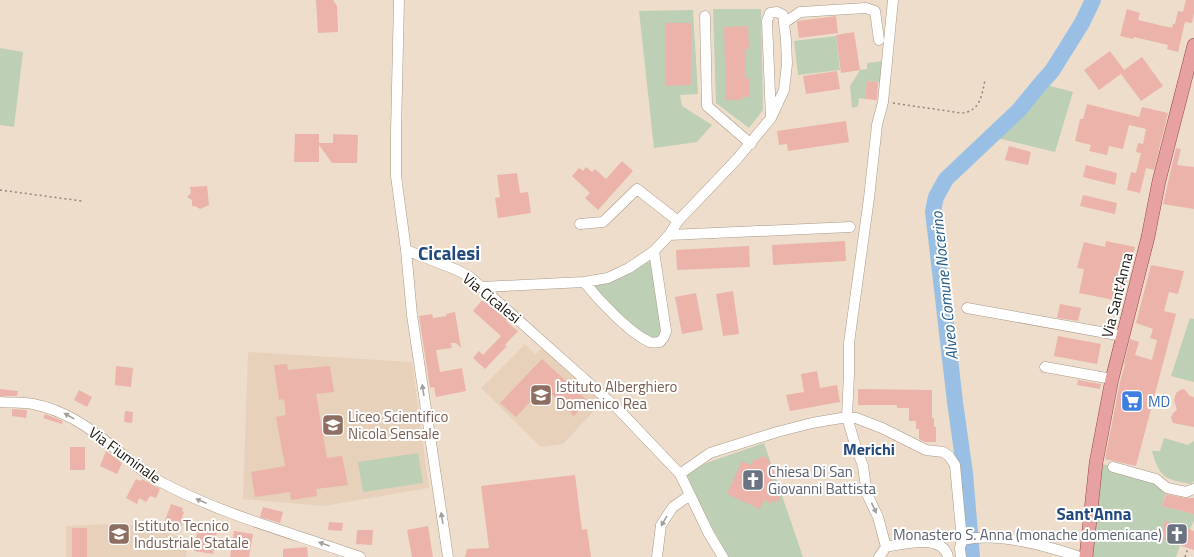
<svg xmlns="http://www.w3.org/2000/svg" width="1194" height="557" viewBox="0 0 1194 557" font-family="'Titillium Web',sans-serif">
<rect width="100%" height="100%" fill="#eeddcb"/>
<path fill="#e8d1ba" d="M525 344 535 354 542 348 602 402 563 444 541 447 481 388Z
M248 352 412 362 429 488 323 506 243 499Z
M109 524 156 526 188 542 186 557H66V526Z"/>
<path fill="#bdcfb5" d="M713 9H761L763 110 749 128 716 103Z
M693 10 698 94 680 95 682 106 712 125 697 142 654 148 639 11Z
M836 36 840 70 798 75 794 41Z
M0 48 23 52 14 127 0 125Z
M884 61 881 82 867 81 865 99 859 98 858 106 852 108 850 86 860 70 867 69V63Z
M1047 85 1073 92 1055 152 997 138Z
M651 260 662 334 658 337 652 338C629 324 611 305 593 286L610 282 621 278Z
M1190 318 1194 319V382L1171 376Z
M1164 438 1188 445 1194 441V481L1191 484C1164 479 1160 478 1152 451H1160Z
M764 443 803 557H728L702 508 686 473 709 462Z
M418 453 423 483 363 492 358 462Z
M1102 464 1138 473 1166 492 1162 506 1194 514V520L1190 530 1165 522 1160 539 1180 546 1176 557H1091Z"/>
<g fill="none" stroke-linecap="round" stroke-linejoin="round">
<path stroke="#99c0e4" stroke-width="16" d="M972 557 965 473 955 402 933 211 936 197 946 179 1019 110 1042 82 1052 71 1082 23 1093 0"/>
</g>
<path fill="#ebb3aa" d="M316 0H333L337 6 338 32 318 33Z
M1186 0H1194V13L1192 23 1185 22 1178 52 1167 49 1168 45 1134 37 1133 39 1120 36 1127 9 1140 13 1138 20 1172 28 1173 24H1175L1178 11 1183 12Z
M836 16 838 33 799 38 797 22 798 21Z
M665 23H691V85L666 86Z
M748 26 749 49H745V78H749V97H741V100H726L724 27Z
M854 32 860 70 841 73 836 35Z
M1110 51 1124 70 1142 57 1163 86 1141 101 1121 74 1099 90 1084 70Z
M837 71 840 89 806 94 803 76Z
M867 81 878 82 877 100 865 99Z
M1087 104 1139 117 1142 107 1168 113 1154 170 1146 168 1140 193 1127 190 1131 172 1136 173 1141 153 1136 152 1138 143 1143 144 1146 129 1129 125 1123 149 1109 146 1107 155 1089 151 1091 145 1075 141 1080 119H1083Z
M846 121 849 142 788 151 787 144 779 145 777 131Z
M295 134H319V143H333V134L358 135 357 163H332L319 145V162H294Z
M1009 146 1031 152 1028 165 1005 160Z
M1176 148 1181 149 1177 165 1194 167V209L1163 204Z
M622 161 633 171 598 210 585 198 590 193 572 176 579 168 583 171 586 167 592 172 595 169 606 179Z
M1086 165 1117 173 1115 185 1083 177Z
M517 173 520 193 528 192 531 213 498 218 495 198 500 197 497 175Z
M207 186 209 205 200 209 195 206H192V200L187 197 191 193 190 187Z
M1083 195 1117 203 1115 214 1080 206Z
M845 241 846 261 773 265 772 245Z
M1106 241 1135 247 1126 285H1123L1119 301 1079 293 1084 269 1077 268 1084 242 1105 247Z
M749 246 750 267 677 270 676 250Z
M1151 265 1184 271 1178 294 1169 292 1164 311 1176 314 1136 466 1105 459 1120 382 1125 364H1124L1130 339 1139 342 1135 355 1152 360 1157 340 1150 338 1153 329 1136 323Z
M733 291 739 334 723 336 716 294Z
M696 293 703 330 682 334 675 297Z
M484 298 508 319 506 321 518 331 505 345 507 346 485 369 473 358 479 351 483 355 501 336 473 311Z
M1060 304 1081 308 1078 321 1057 318Z
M455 312 461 348 456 343H451L452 348 436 350 440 372 462 368 466 391 436 397 434 387 430 388 419 316 432 314 433 318 447 316 446 314Z
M1058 336 1101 344 1097 364 1054 356Z
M542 359 588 401 574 416 544 387 516 417 500 403Z
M287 364 288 370 330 366 334 392 316 394 327 458 342 456 348 485 316 489 317 496 291 500 290 492 255 497 251 472 285 466 276 417 286 415 284 399 279 400 274 365Z
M116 366 133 368 131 387 115 385Z
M817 371 820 388 837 385 840 402 790 411 786 395 804 392 801 374Z
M1078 380 1101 384 1100 389 1077 385Z
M0 389 18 391 17 396H0Z
M858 389 932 390V418H934V427H936V442H925L919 439V429H916V421H909V408H897V405H858Z
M1184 389 1190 396 1194 397V427L1173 423 1171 418 1173 413 1177 410 1174 400 1176 393 1180 390Z
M79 390 92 397 87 407 74 400Z
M12 409 27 410 26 418 12 416Z
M125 411 133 412 132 423 124 422Z
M45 414 63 421 62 424 43 418Z
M70 447H85V470H70Z
M106 451 122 463 117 474 100 466Z
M763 456 768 459 776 475 771 486 778 489 780 494V499L776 502 772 501 771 504 764 500 760 509 727 494 742 461 751 465 754 459 756 460Z
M575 475 582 530 587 529 591 557H465L467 549 489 548 481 486Z
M136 479 141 481 142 479 160 489 156 498 150 496 146 502 139 498 137 504 126 498Z
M1166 494 1185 498H1194V514L1162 506Z
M171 504 183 508 182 511 184 512 182 517 184 518 181 527 177 525 176 527 164 523Z
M263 507 283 512 280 523 260 517Z
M1165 521 1194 531V550L1160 539Z
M329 522 343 523 342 531 328 530Z
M428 526 433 557H412L407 530Z
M72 528H87V557H72Z
M198 528 217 531 213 554 194 551Z
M357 530H373L372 545 356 544Z
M234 531 253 534 249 557H230Z
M307 547 308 557H283V549Z"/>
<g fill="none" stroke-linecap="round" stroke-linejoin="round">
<g stroke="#a89988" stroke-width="11">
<path id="minor" d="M399 0 396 132V176L406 250 457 270 470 277 618 409 680 474 709 534 723 557
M705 16 707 106 751 144
M784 23 800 12 866 8 875 11 879 40
M580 224 603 222 637 189 678 221
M669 235 850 227
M406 250 412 315 448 557
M584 282C598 299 630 334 650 342 653 343 657 342 660 342L664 337 666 331 654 251
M482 287 584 282 608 278 629 268 654 251 669 235 678 221 737 159 771 118 784 90 787 64 786 40 783 15 777 12 770 13 767 21 771 118
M967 308 1123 336
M1045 367 1112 379
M0 402C11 403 23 402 33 404 64 410 89 427 113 447 128 459 142 472 159 481 222 515 293 533 360 557
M1113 467 1156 479 1167 488 1186 492 1194 489
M680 474 710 453 777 432 812 423 847 417 856 418 882 428 926 450 943 452 949 456 955 465 962 540
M886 547C902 544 943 533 948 557
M657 557 661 525 673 507 690 495
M879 557 886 547 878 517 867 494 863 466 854 441 847 417 849 374V343L869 198 877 125 883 102 893 0
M961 557 960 548 962 540C999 532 1044 545 1080 557"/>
</g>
<g stroke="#954644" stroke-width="14">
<path id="major" d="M1086 557 1096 463 1112 379 1148 237 1159 181 1194 45"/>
</g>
<path stroke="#928679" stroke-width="1.5" stroke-dasharray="2 3" stroke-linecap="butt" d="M893 103 961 113C980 112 982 95 985 80
M0 190 82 201
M1185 557 1188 548"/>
<use href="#minor" stroke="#fff" stroke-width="10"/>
<use href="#major" stroke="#e8a1a1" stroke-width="13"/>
</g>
<defs><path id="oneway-solid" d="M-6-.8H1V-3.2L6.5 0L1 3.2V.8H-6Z"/></defs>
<g fill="#a2a09d">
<use href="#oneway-solid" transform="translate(423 390) rotate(-99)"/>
<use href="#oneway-solid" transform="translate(69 416) rotate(-151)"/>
<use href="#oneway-solid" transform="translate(201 501) rotate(-157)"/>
<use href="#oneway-solid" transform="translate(874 508) rotate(65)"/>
<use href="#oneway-solid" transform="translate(442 518) rotate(-99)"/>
<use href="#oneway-solid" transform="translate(664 521) rotate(120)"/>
<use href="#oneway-solid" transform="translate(324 544) rotate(-160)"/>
</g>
<defs>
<g id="school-square" transform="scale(1.15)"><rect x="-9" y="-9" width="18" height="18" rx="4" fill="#8d6e63" stroke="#fff"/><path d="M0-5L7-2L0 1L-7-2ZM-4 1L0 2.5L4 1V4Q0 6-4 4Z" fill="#fff"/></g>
<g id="supermarket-square" transform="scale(1.15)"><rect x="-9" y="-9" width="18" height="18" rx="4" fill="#3f7fe0" stroke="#fff"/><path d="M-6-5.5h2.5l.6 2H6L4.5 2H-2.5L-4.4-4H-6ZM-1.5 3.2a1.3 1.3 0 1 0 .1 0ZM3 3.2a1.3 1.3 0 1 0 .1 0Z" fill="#fff"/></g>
<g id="church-square" transform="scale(1.15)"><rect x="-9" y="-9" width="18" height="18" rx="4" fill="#6b7280" stroke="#fff"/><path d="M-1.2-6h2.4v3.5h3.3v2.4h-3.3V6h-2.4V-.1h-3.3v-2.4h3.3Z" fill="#fff"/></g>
</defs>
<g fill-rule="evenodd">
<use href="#school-square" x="541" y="395"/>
<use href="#supermarket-square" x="1132" y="401"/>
<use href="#school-square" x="333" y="425"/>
<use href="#church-square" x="753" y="480"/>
<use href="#school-square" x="119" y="534"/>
<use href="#church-square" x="1177" y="534"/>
</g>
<g text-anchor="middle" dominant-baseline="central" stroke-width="4" stroke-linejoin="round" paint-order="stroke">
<g font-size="15" fill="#17110b" stroke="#fff">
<text transform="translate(1117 295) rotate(-76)">Via Sant'Anna</text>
<text transform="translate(492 298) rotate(39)">Via Cicalesi</text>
<text transform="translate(125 455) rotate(36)">Via Fiuminale</text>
</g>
<g font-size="15" fill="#785e54" stroke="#fff" text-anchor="start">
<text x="556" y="386">Istituto Alberghiero<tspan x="556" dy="17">Domenico Rea</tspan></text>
<text x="348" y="416">Liceo Scientifico<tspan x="348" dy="17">Nicola Sensale</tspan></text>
<text x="134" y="525">Istituto Tecnico<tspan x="134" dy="17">Industriale Statale</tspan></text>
</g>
<g font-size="15" fill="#366cbe" stroke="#fff" text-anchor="start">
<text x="1148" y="401">MD</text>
</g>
<g font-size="15" fill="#5b616d" stroke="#fff" text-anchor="start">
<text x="768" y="471">Chiesa Di San<tspan x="768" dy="17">Giovanni Battista</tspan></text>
<text x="1162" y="534" text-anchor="end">Monastero S. Anna (monache domenicane)</text>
</g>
<g font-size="16" font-style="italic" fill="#215b8a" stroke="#fff">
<text transform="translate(944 286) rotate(-96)">Alveo Comune Nocerino</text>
</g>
<g font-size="16" font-weight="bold" fill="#224a7f" stroke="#fff">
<text x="869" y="449">Merichi</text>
</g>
<g font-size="17" font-weight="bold" fill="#224a7f" stroke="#fff">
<text x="1094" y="514">Sant'Anna</text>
</g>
<g font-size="19" font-weight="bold" fill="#224a7f" stroke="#fff">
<text x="449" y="252">Cicalesi</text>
</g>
</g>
</svg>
